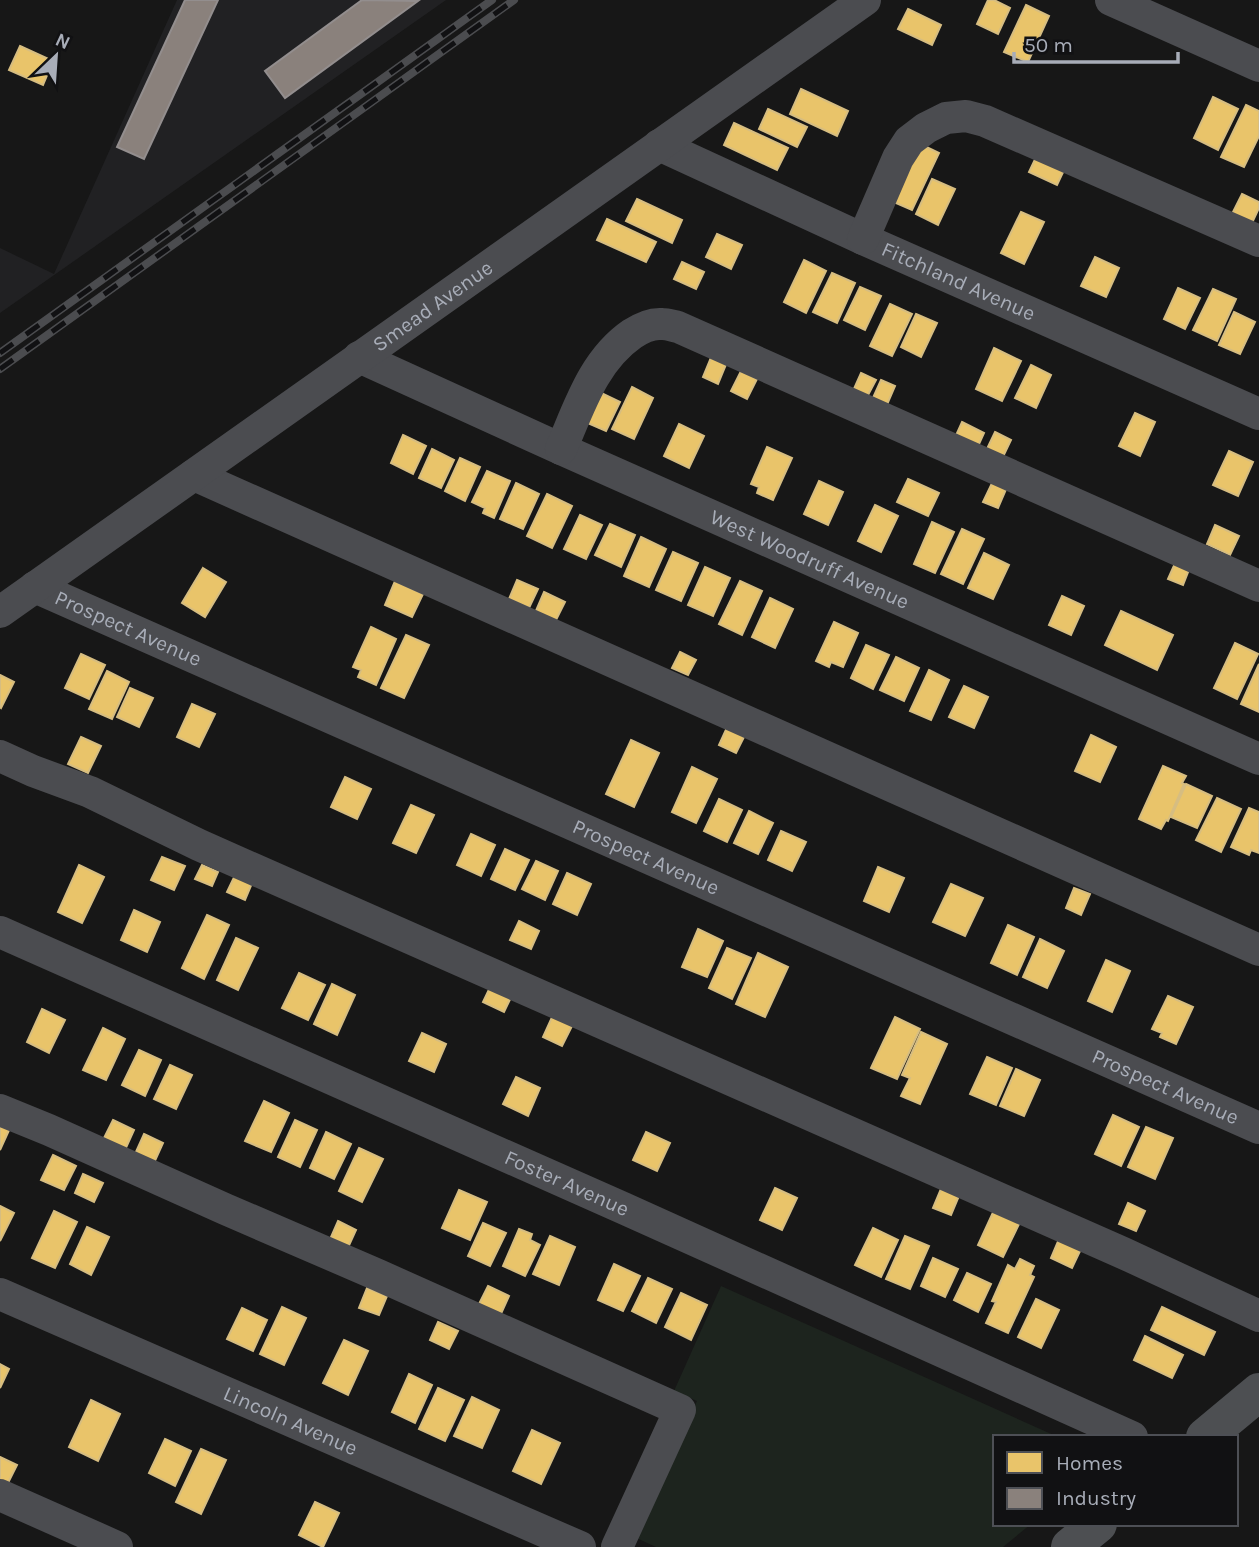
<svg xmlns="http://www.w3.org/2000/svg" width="1259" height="1547" viewBox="0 0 1259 1547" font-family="Karla,sans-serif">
<rect width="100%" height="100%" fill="#171717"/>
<path fill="#212123" d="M177 0H446L0 313V248L54 274Z"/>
<path fill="#1d241e" d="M721 1286 1058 1437H995V1524H1031L1003 1547H656L632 1536 697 1401 674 1391Z"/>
<path fill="#e9c46a" stroke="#d6bd81" stroke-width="2" d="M988 0H994L1010 8 998 34 977 24Z
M1026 5 1049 16 1028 62 1004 52Z
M908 9 941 25 932 45 898 29Z
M20 46 53 61 43 85 9 70Z
M801 89 848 111 837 136 790 114Z
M1213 97 1238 109 1218 150 1194 138Z
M1246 105 1259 111V136L1244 167 1221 157Z
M768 109 807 127 797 147 759 129Z
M734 123 788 148 777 170 724 145Z
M916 142 939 153 912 210 889 200Z
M1038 153 1066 166 1057 185 1029 172Z
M932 179 955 189 938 225 916 214Z
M1242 194 1259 202V208L1252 223 1232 214Z
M637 199 682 220 672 243 626 221Z
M1021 212 1044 222 1024 264 1001 253Z
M607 219 656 242 646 262 597 240Z
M717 234 742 245 731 269 706 257Z
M1095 257 1119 268 1106 297 1081 286Z
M804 260 826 271 806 313 784 302Z
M682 262 704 272 696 289 674 279Z
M832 273 855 283 837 323 813 312Z
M860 287 881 296 865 330 844 320Z
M1178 288 1200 298 1185 329 1164 319Z
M1213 289 1236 299 1217 341 1193 330Z
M890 304 912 314 892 356 870 346Z
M1234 312 1255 322 1240 354 1219 345Z
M916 314 937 323 921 357 901 347Z
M994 348 1021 361 1002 401 976 389Z
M712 355 727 362 718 384 703 377Z
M1031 365 1051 375 1036 408 1015 398Z
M741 371 757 379 747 399 731 391Z
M861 373 876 380 867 397 853 391Z
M881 380 895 386 886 407 872 400Z
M632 387 653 398 634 439 612 429Z
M597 391 620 402 606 431 583 421Z
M1135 413 1155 422 1140 456 1119 446Z
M962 422 984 433 975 453 953 442Z
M679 424 704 436 689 468 664 456Z
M995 432 1011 440 1001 461 985 453Z
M403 435 426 446 413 474 391 463Z
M767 447 792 458 773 500 757 493 759 487 751 484Z
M432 449 454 460 441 488 419 478Z
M1229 451 1253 462 1238 496 1213 485Z
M460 458 480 467 465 501 445 491Z
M487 471 510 481 494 518 483 513 485 508 472 502Z
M908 479 939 493 928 516 897 502Z
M819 481 843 492 828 525 804 514Z
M993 481 1007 487 998 508 983 502Z
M516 483 539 494 523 529 500 519Z
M547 494 572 506 552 548 527 536Z
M875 505 898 516 881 552 858 541Z
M580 515 602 525 586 559 564 549Z
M932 522 954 532 935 573 914 564Z
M610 524 635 535 621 567 595 555Z
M1215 525 1239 536 1230 555 1207 544Z
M962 529 984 539 963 584 941 574Z
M641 537 666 549 649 587 624 576Z
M673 552 698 563 681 601 656 590Z
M984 553 1009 565 993 599 968 588Z
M1176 561 1190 567 1183 585 1168 579Z
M705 567 730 578 713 616 688 605Z
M203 568 226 582 205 617 182 603Z
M517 580 538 589 529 608 509 599Z
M395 581 423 594 412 617 385 605Z
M740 581 762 591 742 635 719 624Z
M544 592 565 602 555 622 535 613Z
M1062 596 1084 606 1071 635 1049 625Z
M770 598 793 609 775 648 752 637Z
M1121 611 1173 635 1157 670 1105 645Z
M834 622 858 633 843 667 831 662 829 667 816 661Z
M371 627 396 639 376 685 358 677 361 670 353 667Z
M406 635 429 645 404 698 381 688Z
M1235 643 1258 654 1237 699 1214 688Z
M866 645 889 655 873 689 851 678Z
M680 652 696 660 688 675 672 668Z
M81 654 105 665 89 699 65 688Z
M896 657 919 668 904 701 880 690Z
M1259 664V712L1241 704Z
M929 670 949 680 931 720 910 711Z
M107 671 129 682 112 719 89 709Z
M0 675 14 682 1 708 0 707Z
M964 686 988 697 974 728 949 717Z
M130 688 153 698 139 727 117 717Z
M192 704 215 714 199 747 177 737Z
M729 723 747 731 736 753 719 745Z
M1091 735 1116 747 1100 782 1075 771Z
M81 737 101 746 88 773 68 764Z
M631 740 659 753 634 807 606 794Z
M1163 766 1186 776 1182 783 1184 784 1168 821 1166 820 1161 829 1139 819Z
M692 767 717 779 696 823 672 812Z
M345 777 371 789 357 819 331 807Z
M1186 784 1212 796 1197 828 1171 817Z
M1217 798 1241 809 1221 852 1196 840Z
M719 799 742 810 727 842 704 831Z
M411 805 434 815 416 853 393 843Z
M1249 808 1259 812V853L1251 850 1249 855 1231 847Z
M749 811 773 823 758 854 734 843Z
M781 831 806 842 792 871 768 860Z
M471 834 495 845 481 876 457 865Z
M505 849 529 860 515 890 491 879Z
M162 857 185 866 174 890 151 880Z
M536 861 558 871 545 900 522 889Z
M79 865 104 877 82 923 58 912Z
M202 865 218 872 212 886 195 879Z
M878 867 904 878 889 912 864 901Z
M238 869 255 876 245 900 227 892Z
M567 873 591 884 577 915 553 904Z
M951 884 983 898 965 936 933 922Z
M1074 888 1090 894 1081 915 1066 908Z
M134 910 160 922 147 952 121 940Z
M207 915 229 925 204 979 182 968Z
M519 921 539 931 531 949 510 940Z
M1008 925 1034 937 1017 975 991 963Z
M698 929 723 941 707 977 682 967Z
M236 938 258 948 238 990 217 980Z
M1040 939 1064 951 1047 988 1023 977Z
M727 948 751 958 732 999 709 988Z
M758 953 788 967 765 1017 736 1004Z
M1106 960 1130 971 1112 1012 1088 1001Z
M299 973 325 985 308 1020 282 1008Z
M493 981 514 991 504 1012 483 1002Z
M332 984 355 995 337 1035 314 1024Z
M1168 996 1193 1007 1176 1044 1160 1037 1162 1033 1152 1029Z
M42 1009 65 1020 49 1053 27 1042Z
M553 1015 573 1024 562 1046 543 1037Z
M895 1017 920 1029 897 1079 871 1068Z
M103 1028 125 1039 106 1080 83 1070Z
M921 1032 947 1044 920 1104 901 1096 910 1078 902 1075Z
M422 1033 446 1044 434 1072 409 1061Z
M139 1050 161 1060 145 1096 122 1085Z
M987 1057 1012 1068 996 1105 970 1094Z
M170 1065 192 1075 176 1109 154 1099Z
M1016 1069 1040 1080 1024 1116 1000 1106Z
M516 1077 540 1088 528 1116 503 1104Z
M264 1101 289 1113 271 1152 245 1141Z
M1113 1115 1139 1127 1121 1166 1095 1154Z
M113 1120 134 1130 125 1150 103 1140Z
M295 1120 317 1130 300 1167 278 1157Z
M0 1124 10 1128 0 1150Z
M1146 1127 1173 1138 1155 1179 1128 1167Z
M326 1132 351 1144 334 1179 310 1168Z
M646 1132 670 1143 657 1171 633 1160Z
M144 1134 163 1143 154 1163 135 1154Z
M359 1148 383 1159 362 1202 339 1191Z
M53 1155 76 1166 64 1190 41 1180Z
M83 1174 103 1183 94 1202 75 1193Z
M943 1184 961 1191 951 1215 933 1208Z
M775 1188 797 1198 782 1230 760 1220Z
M459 1190 487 1202 470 1240 442 1228Z
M1128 1203 1145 1211 1136 1231 1119 1224Z
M0 1206 14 1213 0 1241Z
M995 1208 1021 1220 1003 1257 978 1245Z
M54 1211 77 1222 55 1268 32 1258Z
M338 1221 356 1230 346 1252 328 1244Z
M483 1223 506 1233 490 1266 468 1256Z
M87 1227 109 1237 91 1275 70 1264Z
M873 1228 898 1240 881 1277 855 1265Z
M519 1229 532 1234 530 1240 540 1245 525 1276 503 1266Z
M550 1236 575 1247 559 1285 533 1274Z
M905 1236 929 1246 910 1289 886 1279Z
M1059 1239 1081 1249 1072 1268 1051 1258Z
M933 1258 958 1269 945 1297 921 1286Z
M1020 1259 1034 1266 1030 1275 1034 1277 1008 1333 986 1323 996 1302 992 1301 1008 1265 1015 1269Z
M614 1264 640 1276 623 1311 598 1300Z
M967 1273 991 1284 978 1312 954 1300Z
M648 1278 672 1289 656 1323 632 1311Z
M488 1286 509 1296 500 1316 478 1306Z
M367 1288 387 1296 379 1315 359 1308Z
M681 1293 707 1305 691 1340 665 1327Z
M1036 1299 1059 1310 1041 1348 1018 1337Z
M282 1307 306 1318 284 1365 260 1354Z
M1162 1307 1215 1332 1204 1355 1151 1330Z
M242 1308 267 1320 253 1351 227 1339Z
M438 1322 458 1331 449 1349 430 1340Z
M1145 1336 1183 1355 1172 1378 1134 1360Z
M344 1340 368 1351 348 1395 323 1383Z
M0 1364 9 1369 0 1388Z
M409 1374 432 1385 415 1423 392 1412Z
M438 1388 464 1400 445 1441 419 1429Z
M472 1397 499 1410 482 1448 454 1436Z
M91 1400 120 1414 98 1461 69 1447Z
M532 1430 560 1443 541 1484 513 1471Z
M165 1439 191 1451 175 1486 149 1473Z
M201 1449 226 1460 201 1514 176 1502Z
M0 1457 17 1465 4 1491 0 1489Z
M315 1502 339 1513 323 1547 299 1535Z"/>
<path fill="#8a817c" stroke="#938e8e" stroke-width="2" d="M185 0H218L144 159 117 147Z
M362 0 418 1 285 98 265 71Z"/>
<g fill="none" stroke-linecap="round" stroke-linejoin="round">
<g stroke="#4b4c50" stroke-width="32">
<path d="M1111 0 1259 66"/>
<path id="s1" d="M659 145 863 239 1259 414"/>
<path d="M863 239 898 158 909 141 926 128 946 118 966 116 985 121 1259 241"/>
<path id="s2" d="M359 357 561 449 1259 759"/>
<path d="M561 449C579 408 593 361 632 334 641 328 651 323 662 324 667 324 673 326 678 327L1259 586"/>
<path d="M194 475 1259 950"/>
<path id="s3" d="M35 587 1259 1128"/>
<path id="s4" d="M0 612 865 0"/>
<path d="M0 756 33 771 90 792 199 845 1123 1253 1259 1316"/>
<path id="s5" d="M0 932 623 1208 1132 1437"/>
<path d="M0 1110 49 1130 225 1209 378 1275 680 1410 617 1547"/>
<path id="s6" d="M0 1294 580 1547"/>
<path d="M0 1495 117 1547"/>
</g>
<path stroke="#4d4f52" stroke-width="38" d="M1205 1437 1259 1392
M1070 1547 1098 1524"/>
<g stroke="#4b4c4f" stroke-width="8">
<path id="rail" d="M0 353 492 0
M0 369 514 0"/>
</g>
<use href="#rail" stroke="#111113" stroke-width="5" stroke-dasharray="16" stroke-linecap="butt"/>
</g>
<g text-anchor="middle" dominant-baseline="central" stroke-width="7" stroke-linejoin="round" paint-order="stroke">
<g font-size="21" fill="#a8adb8" stroke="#111113">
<text stroke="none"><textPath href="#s1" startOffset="329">Fitchland Avenue</textPath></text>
<text stroke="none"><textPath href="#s4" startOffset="530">Smead Avenue</textPath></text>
<text stroke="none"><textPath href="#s2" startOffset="494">West Woodruff Avenue</textPath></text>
<text stroke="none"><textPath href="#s3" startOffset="102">Prospect Avenue</textPath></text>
<text stroke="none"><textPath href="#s3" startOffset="668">Prospect Avenue</textPath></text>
<text stroke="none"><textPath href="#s3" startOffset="1236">Prospect Avenue</textPath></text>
<text stroke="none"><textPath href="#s5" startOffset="620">Foster Avenue</textPath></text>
<text stroke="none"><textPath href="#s6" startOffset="317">Lincoln Avenue</textPath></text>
</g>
</g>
<rect x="993" y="1435" width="245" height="91" fill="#111113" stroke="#4d4f55" stroke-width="2"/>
<rect x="1007" y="1452" width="35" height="21" fill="#e9c46a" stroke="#4d4f55" stroke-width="2"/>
<text x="1056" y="1470" font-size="21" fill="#a8adb8">Homes</text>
<rect x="1007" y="1488" width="35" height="21" fill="#8a817c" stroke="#4d4f55" stroke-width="2"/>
<text x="1056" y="1505" font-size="21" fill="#a8adb8">Industry</text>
<g transform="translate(56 56) rotate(25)" stroke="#111113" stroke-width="5" paint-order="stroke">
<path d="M0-5L12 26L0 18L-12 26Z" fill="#a8adb8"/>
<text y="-10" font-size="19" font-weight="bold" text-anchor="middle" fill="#a8adb8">N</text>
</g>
<path d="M1014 52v10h164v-10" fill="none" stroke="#a8adb8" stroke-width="3.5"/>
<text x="1024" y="52" font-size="21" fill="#a8adb8" stroke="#111113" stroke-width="5" paint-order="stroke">50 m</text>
</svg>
